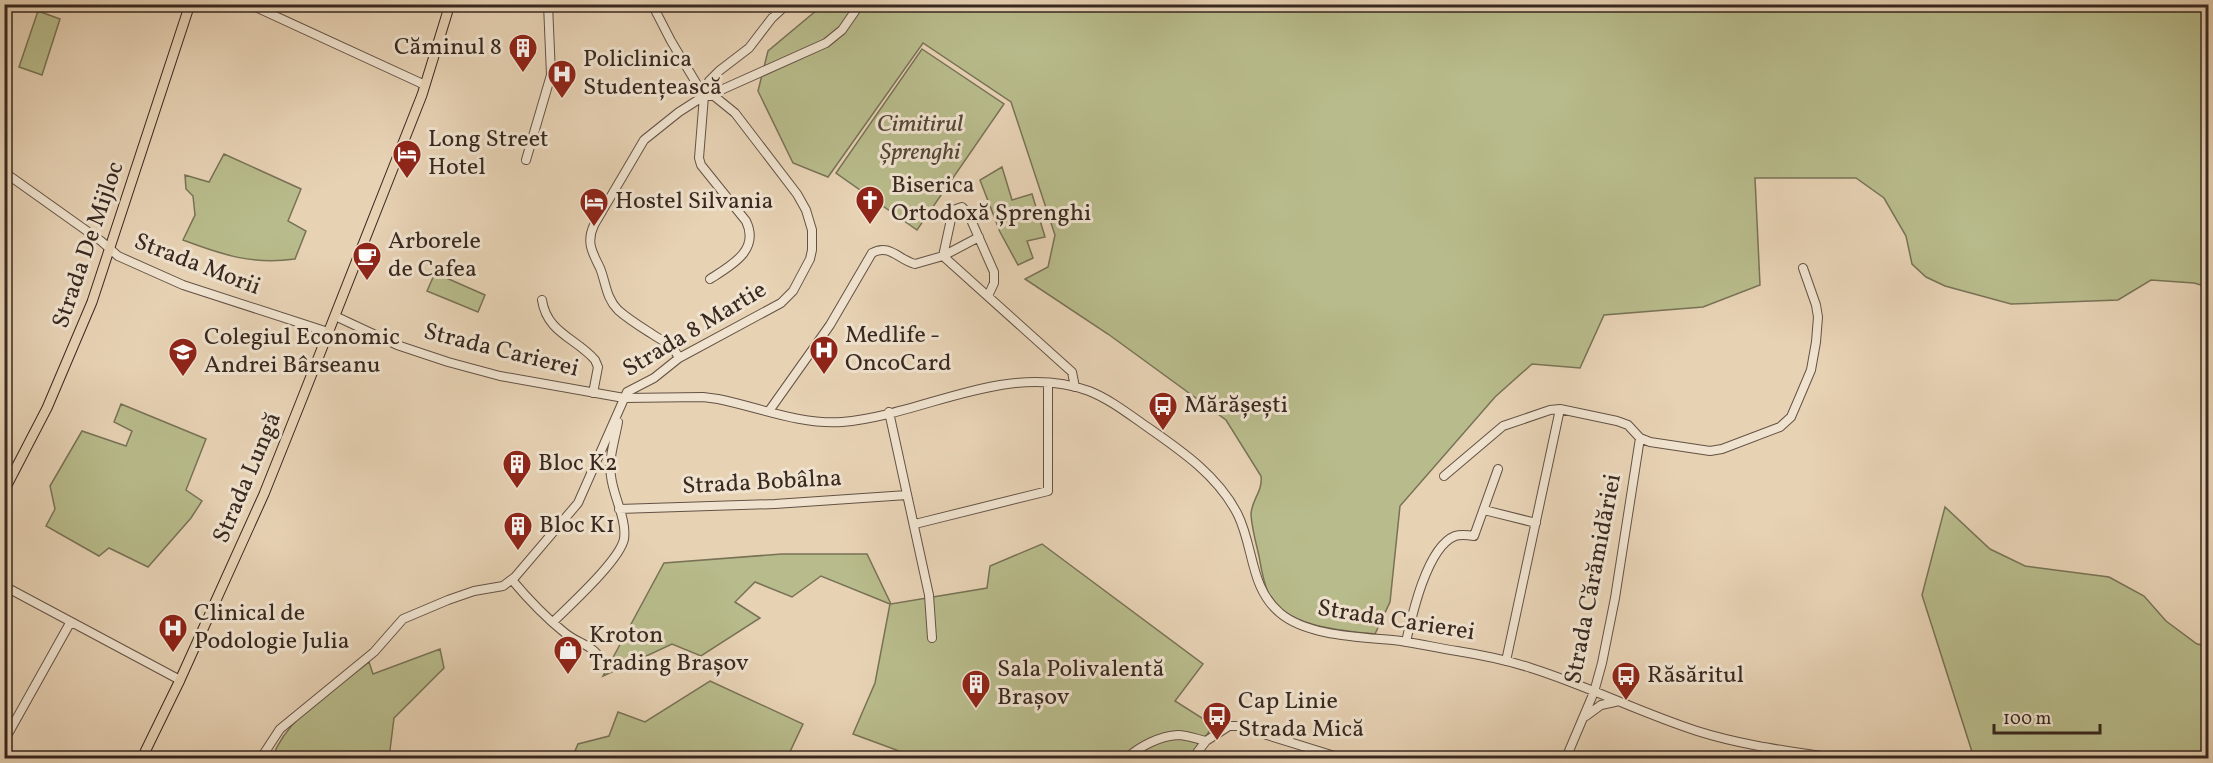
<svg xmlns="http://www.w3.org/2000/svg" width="2213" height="763" viewBox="0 0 2213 763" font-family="Vollkorn,serif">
<rect width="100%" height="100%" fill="#e7d2b4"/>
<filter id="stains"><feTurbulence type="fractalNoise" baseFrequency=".00333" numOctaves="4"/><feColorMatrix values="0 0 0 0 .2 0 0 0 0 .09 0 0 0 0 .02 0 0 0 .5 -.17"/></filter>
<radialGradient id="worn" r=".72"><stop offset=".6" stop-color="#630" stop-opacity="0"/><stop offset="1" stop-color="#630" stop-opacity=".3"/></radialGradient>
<path fill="#b8bb8b" stroke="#787256" stroke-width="1.5" d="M823 5H2208V287L2194 283 2151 280 2118 300 2011 304 1945 286 1926 277 1912 264 1906 236 1884 198 1856 178H1755L1760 285 1703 307 1604 315 1580 368 1532 364 1495 397 1400 506 1390 602 1375 634C1343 631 1283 627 1268 592 1263 581 1261 568 1259 556 1256 543 1252 529 1251 515 1251 500 1263 492 1261 476L1226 420 1108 334 1025 279 1048 267 1055 235 1011 102 923 43 828 177 793 163 758 91 768 51Z
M38 11 60 19 42 75 19 67Z
M922 49 1004 104 917 230 836 173Z
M224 154 301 189 288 221 306 231 295 259C252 265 223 255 183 240L195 215 193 196 186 189 185 175 209 182Z
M1002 167 1012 200 1032 194 1045 237 1027 241 1033 258 1018 265 1000 232 980 180Z
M435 273 485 295 478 312 427 291Z
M121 404 206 439 186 490 202 501 191 518 148 567 109 548 99 556 46 526 55 509 50 486 82 431 126 446 132 431 114 422Z
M1945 507 1990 549 2025 566 2109 577 2144 596 2166 621 2197 644 2208 646V758H1974L1922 595Z
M1042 544 1203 664 1175 701 1213 725 1193 758H918L853 734 875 683 890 604 821 576 792 597 755 582 735 602 760 618 701 656 672 644 603 676 664 563 782 554H867L891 604 987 588 990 566Z
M440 649 444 668 394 718 389 758H272C288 715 334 690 369 662L373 674Z
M710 681 803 724 787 758H572L578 744 609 736 618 712 645 722Z"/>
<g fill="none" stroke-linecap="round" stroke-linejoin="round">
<g stroke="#645245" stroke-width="10">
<path id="minor" d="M249 4 425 85
M652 4 671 41 704 96
M767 4 777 13
M714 96 721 90 826 43 842 30 860 4
M526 160 551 75 548 4
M4 172 101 241 118 256 183 285 328 332
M943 256 953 210 962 207 968 213 994 272V283L988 296
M943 256 979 237
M710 279C732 265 760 250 746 221L701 165 699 158 704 96 709 81 719 71 749 48 772 18 787 4
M542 300C547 333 576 338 595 360L598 367 593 393
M335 316 397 345 448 362 500 376 624 398 703 397 718 399C758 407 800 425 842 422 923 415 1007 361 1089 391 1109 399 1126 412 1143 424 1179 449 1218 475 1238 515 1254 548 1250 588 1280 613 1308 637 1365 637 1401 641 1420 644 1439 648 1457 651 1482 655 1507 660 1531 668 1588 686 1641 713 1697 731 1741 745 1788 751 1834 758
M769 411 830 325 872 253C889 243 899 260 915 264L943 256 1072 372 1075 387
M889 412 929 595 932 638
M1444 476 1503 426 1550 410 1560 409 1617 421 1628 425 1640 438 1650 442 1710 451 1722 449 1780 427 1791 417 1800 396 1811 370 1816 342 1818 317 1816 305 1803 268
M619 509 775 504 907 495
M1484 510 1536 523
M915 524 1048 491V383
M512 580C528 599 545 617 565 633 583 647 594 643 606 668
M4 586 180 680
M553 622C569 606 620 560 624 539 627 519 613 496 611 476 608 459 615 440 618 422
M1406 642C1412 615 1427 547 1455 536 1461 534 1468 535 1474 536L1498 469
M1506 661 1560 409
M1586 716 1601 705 1615 702
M4 741 70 623
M261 758 280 729 374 652 403 619 448 600 474 591 503 586 515 577 578 503 627 392 654 378 679 358 781 303 793 291 810 259 812 250V230L806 210 797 194 735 113 714 96H704L679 112 644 140 594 225C586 242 592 252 600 268 606 283 606 298 618 310 628 319 641 327 652 334 665 343 671 342 679 358
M1127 758C1140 746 1160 736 1178 735 1187 735 1197 739 1206 741L1229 726H1238L1341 758
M1193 758 1206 741
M1566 758 1594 692 1602 663 1615 598 1640 438"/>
</g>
<g stroke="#382820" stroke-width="11">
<path id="major" d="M4 491 47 408 92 302 190 4
M142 758 180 680 264 494 300 404 422 95 450 4"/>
</g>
<use href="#minor" stroke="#efe2ce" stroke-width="8"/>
<use href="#major" stroke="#e7d2b4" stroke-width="9"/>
</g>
<defs>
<g id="building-pin" transform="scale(1.5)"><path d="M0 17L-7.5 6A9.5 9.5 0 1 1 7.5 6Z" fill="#8f2418" stroke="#efe2ce"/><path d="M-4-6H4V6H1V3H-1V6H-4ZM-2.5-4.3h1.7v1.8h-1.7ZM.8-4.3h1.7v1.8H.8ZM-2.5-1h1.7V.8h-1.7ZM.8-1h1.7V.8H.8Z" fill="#fff"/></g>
<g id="hospital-pin" transform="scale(1.5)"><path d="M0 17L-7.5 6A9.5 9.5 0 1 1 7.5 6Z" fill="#8f2418" stroke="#efe2ce"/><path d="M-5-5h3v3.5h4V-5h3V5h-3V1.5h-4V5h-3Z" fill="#fff"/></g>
<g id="hotel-pin" transform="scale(1.5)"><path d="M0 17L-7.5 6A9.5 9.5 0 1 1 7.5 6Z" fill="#8f2418" stroke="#efe2ce"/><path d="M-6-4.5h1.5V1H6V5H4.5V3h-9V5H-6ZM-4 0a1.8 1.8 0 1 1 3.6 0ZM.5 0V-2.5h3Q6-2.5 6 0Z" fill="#fff"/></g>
<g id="church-pin" transform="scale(1.5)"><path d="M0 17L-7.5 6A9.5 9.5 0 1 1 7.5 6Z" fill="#8f2418" stroke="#efe2ce"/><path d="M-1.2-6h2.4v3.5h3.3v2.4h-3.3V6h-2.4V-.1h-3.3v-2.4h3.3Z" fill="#fff"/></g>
<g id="cafe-pin" transform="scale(1.5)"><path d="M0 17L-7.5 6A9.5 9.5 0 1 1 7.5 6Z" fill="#8f2418" stroke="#efe2ce"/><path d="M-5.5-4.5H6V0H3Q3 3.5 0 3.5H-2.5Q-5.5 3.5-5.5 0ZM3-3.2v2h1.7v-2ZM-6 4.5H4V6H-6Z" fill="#fff"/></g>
<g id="school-pin" transform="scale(1.5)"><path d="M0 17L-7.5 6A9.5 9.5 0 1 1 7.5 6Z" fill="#8f2418" stroke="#efe2ce"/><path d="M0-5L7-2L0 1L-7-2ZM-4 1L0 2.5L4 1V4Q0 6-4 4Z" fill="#fff"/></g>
<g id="bus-pin" transform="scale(1.5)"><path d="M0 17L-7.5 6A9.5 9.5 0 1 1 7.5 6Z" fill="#8f2418" stroke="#efe2ce"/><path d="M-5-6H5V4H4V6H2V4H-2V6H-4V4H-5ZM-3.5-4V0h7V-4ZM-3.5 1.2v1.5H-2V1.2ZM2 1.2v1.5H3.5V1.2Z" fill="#fff"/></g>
<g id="shop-pin" transform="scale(1.5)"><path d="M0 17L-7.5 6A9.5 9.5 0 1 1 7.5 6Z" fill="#8f2418" stroke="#efe2ce"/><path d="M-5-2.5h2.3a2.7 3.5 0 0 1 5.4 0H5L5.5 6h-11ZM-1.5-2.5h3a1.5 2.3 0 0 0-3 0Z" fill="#fff"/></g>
</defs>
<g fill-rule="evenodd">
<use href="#building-pin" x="523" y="48"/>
<use href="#hospital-pin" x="562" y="74"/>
<use href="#hotel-pin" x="407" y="154"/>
<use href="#church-pin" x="870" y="200"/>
<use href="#hotel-pin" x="594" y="202"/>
<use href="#cafe-pin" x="367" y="256"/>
<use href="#hospital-pin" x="824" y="350"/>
<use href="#school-pin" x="183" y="352"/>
<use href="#bus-pin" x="1163" y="406"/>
<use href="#building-pin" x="517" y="464"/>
<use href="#building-pin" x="518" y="526"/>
<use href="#hospital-pin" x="173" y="628"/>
<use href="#shop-pin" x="568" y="650"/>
<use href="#bus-pin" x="1626" y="676"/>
<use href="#building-pin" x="976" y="684"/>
<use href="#bus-pin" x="1217" y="716"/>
</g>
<g text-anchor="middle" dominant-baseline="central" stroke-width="6" stroke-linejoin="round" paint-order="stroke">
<g font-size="24" fill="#382820" stroke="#efe2ce" text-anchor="start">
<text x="502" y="48" text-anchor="end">Căminul 8</text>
<text x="583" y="60">Policlinica<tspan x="583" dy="28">Studențească</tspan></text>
<text x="428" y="140">Long Street<tspan x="428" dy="28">Hotel</tspan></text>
<text x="891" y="186">Biserica<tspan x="891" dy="28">Ortodoxă Șprenghi</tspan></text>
<text x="615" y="202">Hostel Silvania</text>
<text x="388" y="242">Arborele<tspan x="388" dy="28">de Cafea</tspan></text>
<text x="845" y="336">Medlife -<tspan x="845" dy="28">OncoCard</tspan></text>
<text x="204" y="338">Colegiul Economic<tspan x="204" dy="28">Andrei Bârseanu</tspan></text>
<text x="1184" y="406">Mărășești</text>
<text x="538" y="464">Bloc K2</text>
<text x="539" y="526">Bloc K1</text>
<text x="194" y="614">Clinical de<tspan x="194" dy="28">Podologie Julia</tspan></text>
<text x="589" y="636">Kroton<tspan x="589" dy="28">Trading Brașov</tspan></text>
<text x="997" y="670">Sala Polivalentă<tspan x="997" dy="28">Brașov</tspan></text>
<text x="1647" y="676">Răsăritul</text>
<text x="1238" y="702">Cap Linie<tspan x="1238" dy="28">Strada Mică</tspan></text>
</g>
<g font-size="24" font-style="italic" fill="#524535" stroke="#efe2ce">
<text x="920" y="125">Cimitirul<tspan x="920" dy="28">Șprenghi</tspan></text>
</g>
<g font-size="24" fill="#382820" stroke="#efe2ce">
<text transform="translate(89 245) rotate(-71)">Strada De Mijloc</text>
<text transform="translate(197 265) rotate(21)">Strada Morii</text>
<text transform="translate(695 330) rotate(-31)">Strada 8 Martie</text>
<text transform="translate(501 351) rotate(14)">Strada Carierei</text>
<text transform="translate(248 478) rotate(-67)">Strada Lungă</text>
<text transform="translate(762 483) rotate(-3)">Strada Bobâlna</text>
<text transform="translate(1594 579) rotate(-79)">Strada Cărămidăriei</text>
<text transform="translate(1396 621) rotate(9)">Strada Carierei</text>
</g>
</g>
<rect width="2213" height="763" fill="none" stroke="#e7d2b4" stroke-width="24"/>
<rect x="6" y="6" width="2201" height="751" fill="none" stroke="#382820" stroke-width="3"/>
<rect x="12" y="12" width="2189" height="739" fill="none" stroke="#382820" stroke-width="1.5"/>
<path d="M1994 724v9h106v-9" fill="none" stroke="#382820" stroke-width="3"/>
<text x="2003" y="724" font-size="18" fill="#382820" stroke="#efe2ce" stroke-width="4.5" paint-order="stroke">100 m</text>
<rect width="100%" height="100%" filter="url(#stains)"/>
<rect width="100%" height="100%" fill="url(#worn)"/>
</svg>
